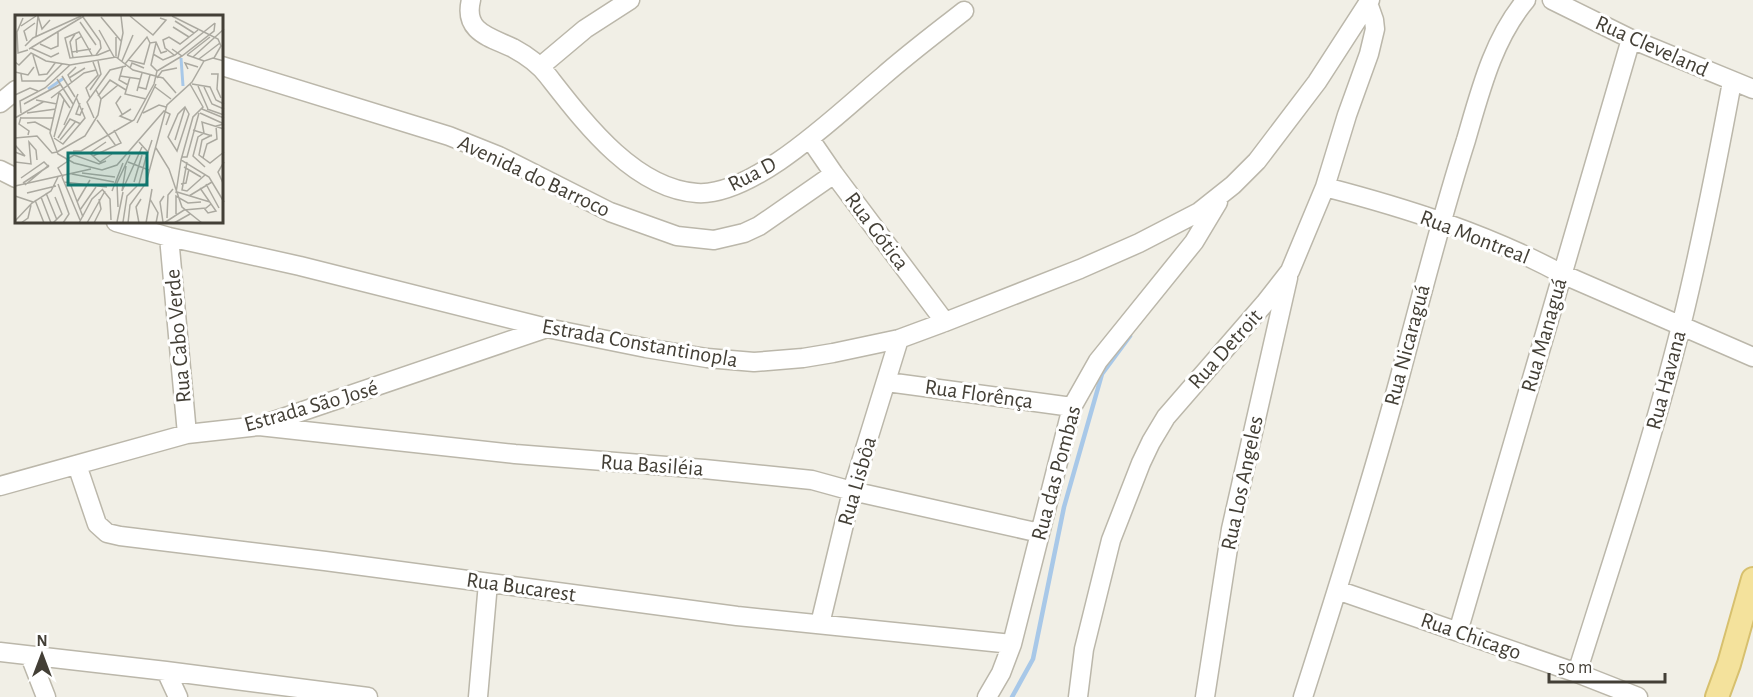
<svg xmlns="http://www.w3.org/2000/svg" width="1753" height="697" viewBox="0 0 1753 697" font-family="'Alegreya Sans',sans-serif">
<rect width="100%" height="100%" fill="#f1efe6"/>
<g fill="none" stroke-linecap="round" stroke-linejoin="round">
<path stroke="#a8c8e8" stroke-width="4.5" d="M1012 697 1033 659 1064 507 1102 374 1130 336"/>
<g stroke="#bbb7aa" stroke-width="21">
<path id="minor" d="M471 0C463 32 490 37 513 48 526 55 539 64 548 76 584 122 634 189 697 193 754 197 840 112 882 77 908 54 936 33 964 11
M1552 0 1631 39 1753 89
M222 66 449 136 499 156 610 212 677 236 714 240 744 233 759 226 834 174
M541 66 585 29 630 0
M0 103 16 90
M810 139 834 174 945 322
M0 170 16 178
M1325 187C1406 208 1488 234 1562 274L1753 357
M116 222 169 237 300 266 547 328 646 348 707 358 754 362 803 358 833 353 899 339 945 322 1080 269 1139 243 1199 212 1233 185 1257 161 1317 82 1370 0
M169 237 187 434
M887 382 1072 407
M259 426 515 454 704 469 812 480 852 491 1040 533
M77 465 97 524 107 533 120 536 325 561 737 616 1012 644
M0 486 187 434 259 426 547 328
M1337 590 1577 673 1638 697
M820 624 852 491 899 339
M1458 632 1631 39
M0 652 166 671 368 697
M30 656 46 697
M166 671 178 697
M1577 673C1613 558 1652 443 1681 326 1701 245 1717 163 1732 82
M478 697 488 583
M987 697 1001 673 1012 644 1072 407 1098 361 1194 242 1218 202
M1078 697 1084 649 1111 540 1141 463 1151 442 1166 417 1265 303 1290 271 1325 187 1347 115 1369 54 1375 29 1374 20 1368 3
M1205 697 1231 529 1288 278
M1303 697C1337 591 1371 484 1400 376 1421 297 1441 218 1466 140 1480 92 1493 39 1526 0"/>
</g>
<g stroke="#d7c06e" stroke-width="26">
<path id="major" d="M1717 697 1729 664 1753 579"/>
</g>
<use href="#minor" stroke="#fff" stroke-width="18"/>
<use href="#major" stroke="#f4e29c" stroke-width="22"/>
</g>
<g text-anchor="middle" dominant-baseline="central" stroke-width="6" stroke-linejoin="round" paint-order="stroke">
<g font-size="22" fill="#433f36" stroke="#fff">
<text transform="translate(1652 46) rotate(24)">Rua Cleveland</text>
<text transform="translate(752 174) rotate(-27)">Rua D</text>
<text transform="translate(534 176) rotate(25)">Avenida do Barroco</text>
<text transform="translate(877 231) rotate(53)">Rua Gótica</text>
<text transform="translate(1475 237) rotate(21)">Rua Montreal</text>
<text transform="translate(1544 335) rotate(-74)">Rua Managuá</text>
<text transform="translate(178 336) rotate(-95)">Rua Cabo Verde</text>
<text transform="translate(640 343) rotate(10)">Estrada Constantinopla</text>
<text transform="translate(1407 345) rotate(-75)">Rua Nicaraguá</text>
<text transform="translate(1225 349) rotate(-48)">Rua Detroit</text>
<text transform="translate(1666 380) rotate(-75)">Rua Havana</text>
<text transform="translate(979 394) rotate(8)">Rua Florênça</text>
<text transform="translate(311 406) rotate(-16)">Estrada São José</text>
<text transform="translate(652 465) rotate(4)">Rua Basiléia</text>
<text transform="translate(1056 473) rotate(-75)">Rua das Pombas</text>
<text transform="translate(857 481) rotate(-74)">Rua Lisbôa</text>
<text transform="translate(1242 483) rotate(-78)">Rua Los Angeles</text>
<text transform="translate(521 587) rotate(8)">Rua Bucarest</text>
<text transform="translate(1471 636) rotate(19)">Rua Chicago</text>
</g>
</g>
<g transform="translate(15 15)">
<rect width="208" height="208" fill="#f1efe6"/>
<path fill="none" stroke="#a8c8e8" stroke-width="3" d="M166 43 168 71M33 74 49 63"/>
<path fill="none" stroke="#aba9a0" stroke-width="1.5" d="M23 1 27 14 35 5M115 1 138 20 151 5 145 3M157 1 203 24 206 31 199 43M68 2 85 26 86 33 81 40M86 2 106 26M8 3 2 17 3 38 13 35M160 6 179 18M65 7 81 30M6 11 21 1M158 12 174 22M84 15 99 42M21 21 23 1M101 22V41M12 26 9 16 20 8M25 29 36 34 43 31V17M10 31 18 23 66 1M16 33 36 42 44 38M14 34 69 1M157 34 167 41 199 16 200 8M57 37 76 34M62 38 61 25 67 21M138 39 148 45 160 40 200 8M18 40 24 60 32 59 40 48M77 40 64 17 50 23 55 43 83 40 95 35M159 40 150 33 148 25 154 22 165 29 183 15M172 40 195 22M172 40 189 46M178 42 209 14M58 43 55 27 60 19M103 43 108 18 106 1M184 44 205 28M113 45 129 49 135 28M107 46 118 20M0 47 4 50 16 38 31 46 55 50 101 42 118 55 148 63 161 78M110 49 132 22 135 28 141 27 146 38 152 36M108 51 104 65 113 70M115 53 117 48 129 53M173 54 170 48 183 52M142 56 167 41M0 57 13 60 19 52M6 59 7 66H30L47 49M196 59H203L202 74 206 83M47 61 60 82M105 61 125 64M115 62 110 79 131 84M54 63 70 53M142 63 147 56 162 53M42 64 58 89M57 68 53 60 61 52M175 69 188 92 178 102 166 145 194 162 209 187M177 69 195 72 201 85 209 89M183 71 193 94M123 72 131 74 135 60M140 72 156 84M189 72 197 89 209 94M75 75 86 59 83 46M81 75 86 84 103 70M122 76 127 58M44 77 55 93M44 78 35 118 43 139 59 148 87 155 102 150 149 96 155 99 151 110M0 80 15 73 23 76M83 81 95 65 111 75M106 81 101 88 107 99M36 83 69 58 81 55M75 83 71 73 83 60 78 47M21 85 42 89M65 88 61 99 65 100 68 93M9 89 46 69M170 92 174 99 162 136 153 122 163 99ZM116 94 105 101 117 106M187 94 209 103M192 94 209 100M6 98 5 86 30 73 55 50M12 98 41 94M128 98 144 90 151 92M185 98 207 108M6 102 4 109 14 116 13 120M0 103 28 87M5 103H38M79 103 72 87 95 55 111 51M82 105 101 131M12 108 20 107 35 115M122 108 141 69M49 110 63 79M178 115 197 121M197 120 187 125 184 140 195 148 209 137M39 122 49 85M0 123 22 121 37 138 42 137M39 123 48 129 70 103 61 82M43 123 55 104 66 109M45 125 61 106M160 125 170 93M124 127 133 137 137 125M0 130 10 141 0 137M141 133 154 154 167 192 187 208M58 136H66L119 105 139 69 142 56 136 50 141 28M42 137 70 121 83 100 86 84M78 141 106 128 99 115M78 141 75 138 91 127M78 141 85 147 97 139M167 142H172L184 98M188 143 192 129 202 124 201 111 209 109M51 145 59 140 84 149 91 146M0 147 16 149 14 127 21 135 22 145M113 147 134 155M172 147 167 175 172 176 190 160M169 152 186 162M190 152 178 141 183 122 189 118 187 107 209 114M67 158 100 162M57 159 99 167M47 162 65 205M48 162 43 153 53 146M6 163 29 147 33 151M49 167 92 172M119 167 127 140M8 168 34 151M55 168 68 202M208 168 203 157 209 147M43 169 54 199 48 208M124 169 131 142M166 169 171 168 174 154M191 169 204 193M10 170 34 150M0 171 76 154M185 173 201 196 193 198 189 193M87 174 95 184 96 205M97 176 108 148M107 176 127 132M107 176 111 151M162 177 195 187M12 178 41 171M31 178 42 205M161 178 166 145M0 181 18 187M174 181 197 167M26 182 36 208M135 184 143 198 141 208M20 185 29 208M62 187 75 165M103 192 102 168 115 140M65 195 81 172M161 199V181L173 188 186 187M152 203 153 180 158 174M0 206 17 188 36 176 43 162M102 207 108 177M108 207 112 181 122 171M148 207 145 187 149 181M6 208 13 203 16 190M38 208 47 199 40 182M64 208 77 184 88 174M72 208 90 176M79 208 86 194 84 184M113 208 115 190 131 168 152 90 177 67 189 46 198 43 209 46M124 208 121 192 126 184M131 208 137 174M149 208 169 195 191 193 196 189M159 208 175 199"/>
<path fill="#0f766e" fill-opacity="0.15" stroke="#0f766e" stroke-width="3" d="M53 138H132V170H53Z"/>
<rect width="208" height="208" fill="none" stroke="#433f36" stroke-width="3"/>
</g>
<g transform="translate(42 655)" stroke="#ffffff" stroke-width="4.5" paint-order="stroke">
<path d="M0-4.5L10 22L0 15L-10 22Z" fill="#433f36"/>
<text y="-9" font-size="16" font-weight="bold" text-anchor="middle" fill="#433f36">N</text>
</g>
<path d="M1549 673v9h116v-9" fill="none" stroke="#433f36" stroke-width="3"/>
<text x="1558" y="673" font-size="18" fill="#433f36" stroke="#ffffff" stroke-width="4.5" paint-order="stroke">50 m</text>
</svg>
